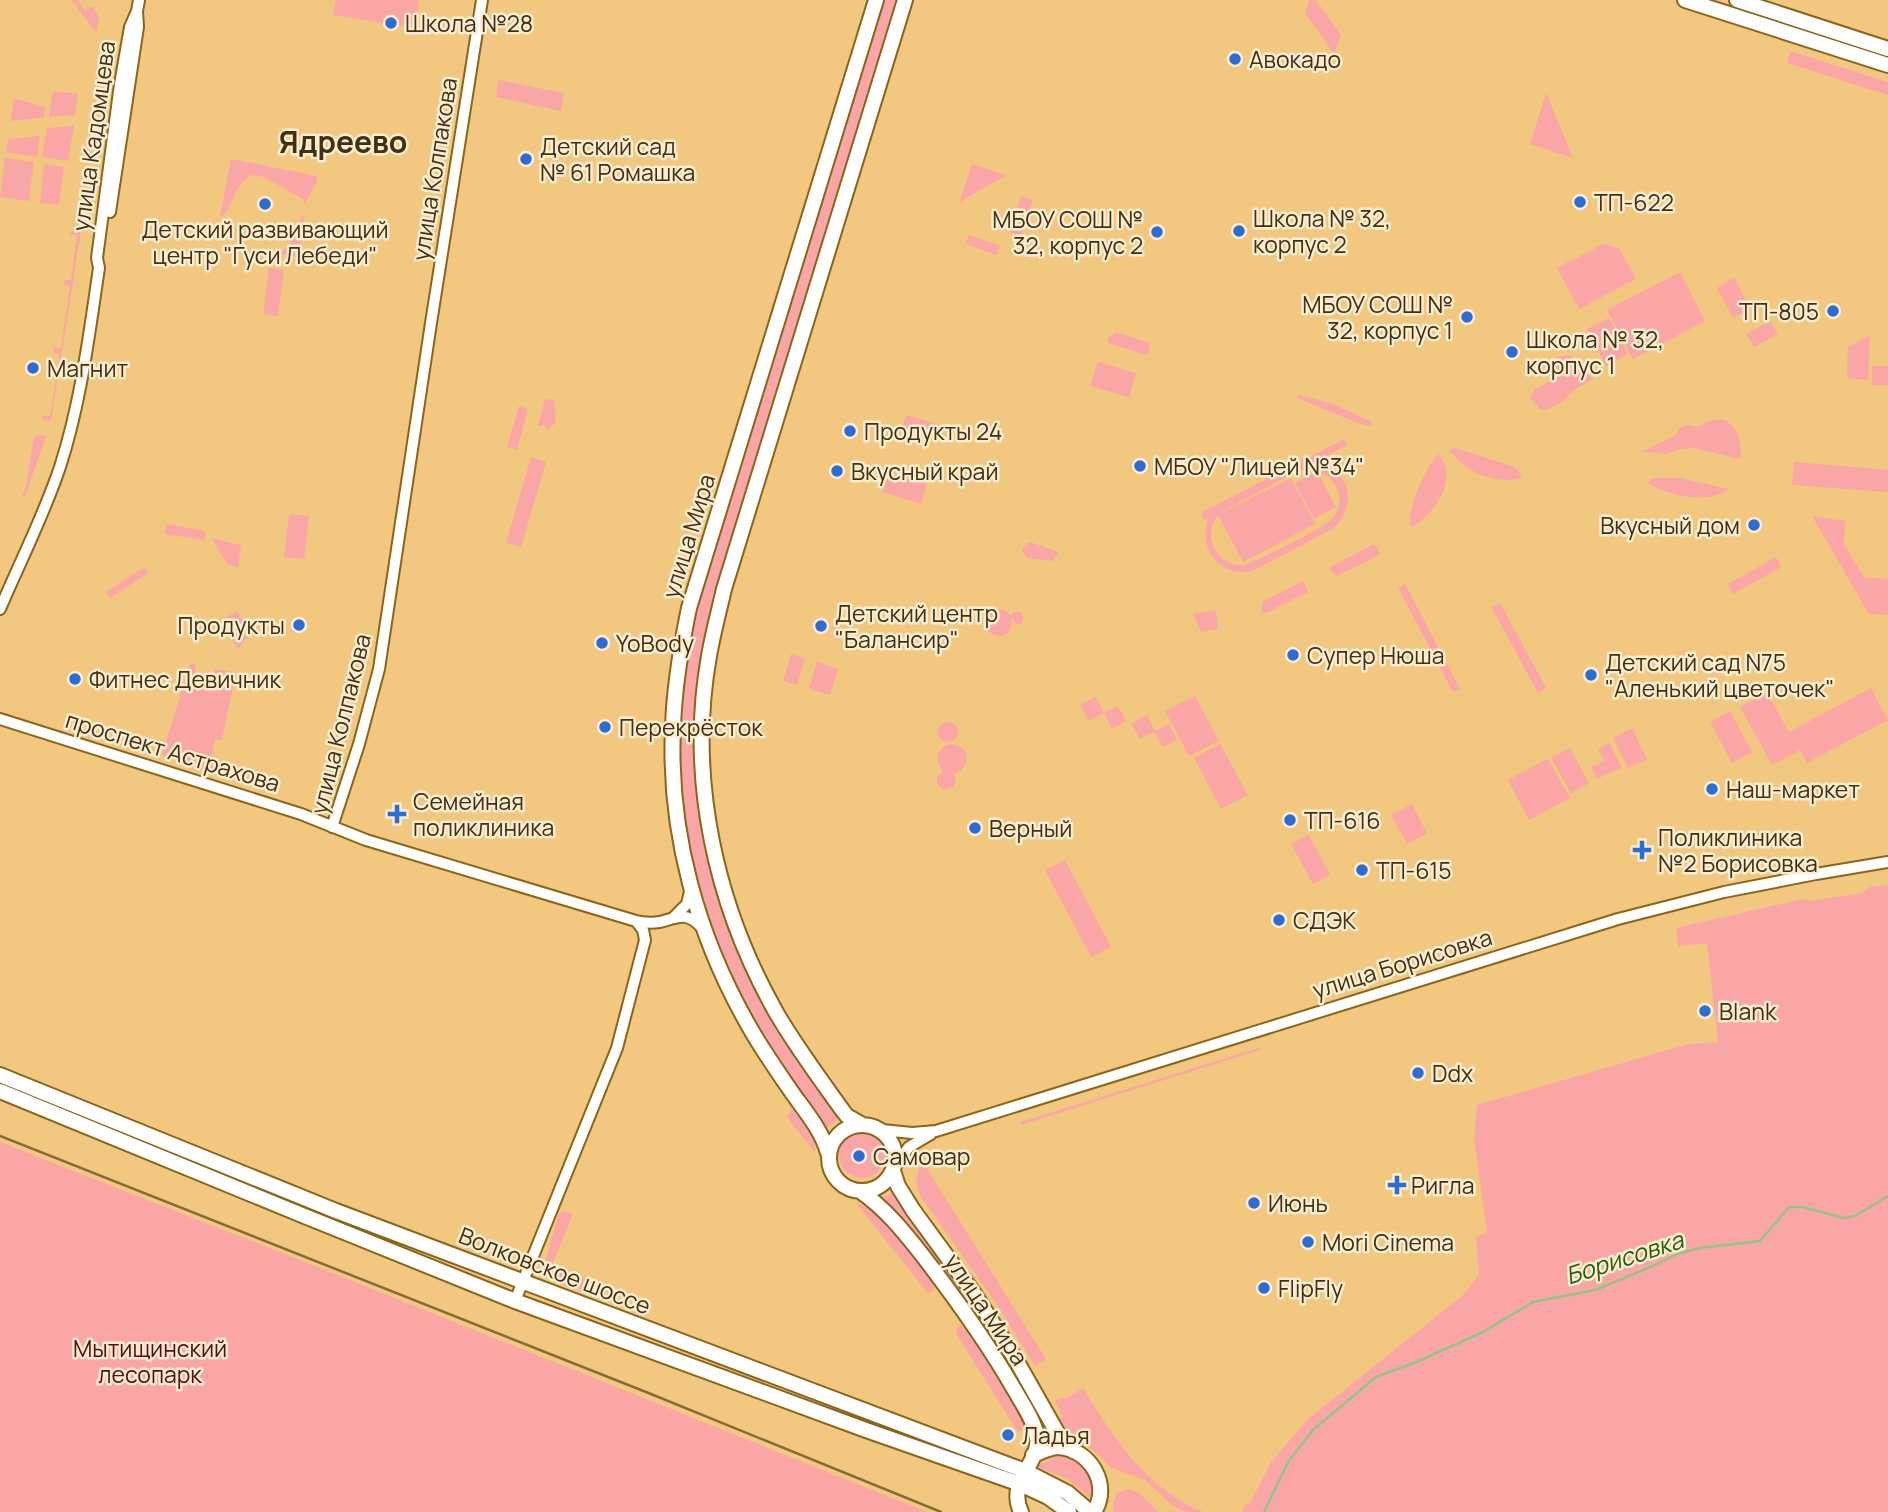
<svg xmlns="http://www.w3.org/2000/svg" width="1888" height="1512" viewBox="0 0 1888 1512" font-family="Manrope,sans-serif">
<rect width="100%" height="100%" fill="#f2c77f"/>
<path fill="#faa6a6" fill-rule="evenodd" d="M71 0H77L85 10 89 7H93L99 17 97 31 96 32Z
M336 0H419L415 28 333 15Z
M881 0H900L751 483 696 733 697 785 706 851 722 911 741 961 775 1029 838 1118 827 1128 769 1049 731 979 701 901 686 830 681 782 679 714 683 675 705 576Z
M1309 0H1316L1341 35 1334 54 1305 13Z
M1703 0H1716L1888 55V59Z
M1790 51 1888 82V95L1787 63Z
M498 80 564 93 561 111 496 97Z
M53 91 78 94 75 115 49 117Z
M1546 93 1573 158 1530 144Z
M14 98 45 107 44 117 11 121Z
M74 126 68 161 42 157 47 128Z
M40 136 37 157 6 152 8 139Z
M5 158 34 162 29 201 0 197Z
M231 159 317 176 316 183 305 204 303 199 264 177 252 175C231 185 234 211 220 217Z
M44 164 64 167 59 205 40 203Z
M972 164 1006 175 960 202V201Z
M1021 196 1033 200 1021 236 1010 233Z
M305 211 298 257 281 254 293 239Z
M73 229 81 231 51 421 44 420 42 416H50L60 354 53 353 54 348H61L70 286 64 285 65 280H71L77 235 70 234Z
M969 235 1000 246 997 255 966 244Z
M1603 244 1619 248 1636 279 1579 309 1557 268Z
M269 268 284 270 278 316 263 314Z
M1680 272 1705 321 1633 359 1607 310Z
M1734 278 1751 309 1733 318 1717 288Z
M1609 318 1628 354 1606 366 1587 329Z
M1770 321 1778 334 1754 347 1746 334Z
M1116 332 1150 343 1149 351 1146 355 1108 343V338Z
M1870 335 1868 380 1847 378 1848 347Z
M1570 355 1579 367 1593 379C1586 383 1578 387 1572 392 1562 402 1555 409 1541 410L1530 398 1534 390 1550 381 1551 362 1558 357Z
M1098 362 1136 373 1129 397 1090 386Z
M1872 366H1888V385H1872Z
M1298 395 1331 403 1372 422 1370 426 1355 422 1297 398Z
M545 399 554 400 556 422 548 430 544 425 538 426Z
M519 406 528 409 517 450 507 447Z
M907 415 945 427 941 440 902 427Z
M1721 419C1738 424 1742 443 1740 459L1693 448 1682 449 1666 454 1642 452 1675 436C1680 426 1685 423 1696 427L1713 420Z
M39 435 46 436 25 496 22 495 26 487 33 442 35 437Z
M1344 439 1347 445 1318 461C1349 472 1359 503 1334 528L1253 571C1219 577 1198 550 1208 518L1204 520 1201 513ZM1309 469C1334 471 1351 500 1331 520 1324 527 1253 564 1243 565 1232 566 1222 560 1216 551 1208 539 1210 526 1218 515L1243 562 1315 524 1291 478 1219 514 1225 510 1298 471Z
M1456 448 1512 466 1519 471 1522 478C1495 485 1464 472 1449 449Z
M1438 454C1460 477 1435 515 1411 527 1405 512 1427 466 1438 454Z
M531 457 546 462 521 547 506 543Z
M1794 462 1888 470V492L1792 485Z
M1317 471 1336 507 1314 519 1295 483Z
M889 472 927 484 921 504 883 492Z
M1653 478H1680L1729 489C1707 505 1670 496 1648 483Z
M289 514 309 516 304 559 284 557Z
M1812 516 1845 521 1844 544 1864 577 1888 579V615L1869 614Z
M167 524 206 531 204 540 165 534Z
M214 539 241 545 238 568 227 564 213 541Z
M1030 542 1059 552 1052 561 1027 558 1022 551 1024 546Z
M1374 544 1380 553C1366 565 1353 566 1337 576L1329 569 1332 566Z
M1776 557 1781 567 1733 594 1728 584Z
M144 567 148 573 110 598 106 592Z
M1303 581 1308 592 1268 612 1262 613V602Z
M1405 584 1460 689 1453 692 1398 588Z
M1500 603 1546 688 1538 693 1492 608Z
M996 609 1005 610 1011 616 1013 612H1020C1025 617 1024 624 1017 625L1011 616C1017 658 959 623 996 609Z
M1216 610 1218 629 1201 632 1193 614Z
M237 611 250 634 238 649 221 621Z
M791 654 805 659 797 685 783 681Z
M817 662 838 669 830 695 809 689Z
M190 664 196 665 195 672 213 676 215 669 233 672 235 675 222 740 215 739 210 765 229 771 228 776 162 755Z
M1871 688 1888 720 1807 763 1800 750 1772 765 1740 707 1767 693 1789 732Z
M1195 696 1219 741 1189 756 1165 711Z
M1096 697 1104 713 1118 706 1126 721 1112 729 1104 713 1089 721 1080 705Z
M1730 711 1752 752 1732 763 1710 722Z
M1147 715 1155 731 1169 724 1177 740 1163 747 1154 732 1140 739 1131 723Z
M938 732a10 10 0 1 1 20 0a10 10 0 1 1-20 0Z
M1632 728 1647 759 1628 768 1613 738Z
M1609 743 1622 767 1597 779 1591 767 1604 761 1598 749Z
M950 744C971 745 973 766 954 774L956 780 954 786 944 790 937 784V777L943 771C934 760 936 749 950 744Z
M1220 744 1248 795 1221 809 1194 758Z
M1570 748 1589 783 1571 793 1551 758Z
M1548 759 1570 798 1529 820 1508 780Z
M1412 804 1427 833 1407 844 1391 815Z
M1309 835 1330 875 1313 884 1291 844Z
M1065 860 1111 947 1091 957 1045 870Z
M1888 885V1512H1242L1244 1506 1250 1503 1271 1462 1308 1419 1462 1296 1479 1275 1476 1237 1487 1232 1474 1138 1477 1105 1689 1044 1718 1042 1707 943 1678 946 1676 928 1803 899 1810 901 1862 893 1870 887Z
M1258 1048 1263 1049 1021 1125V1122Z
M791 1099 815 1141V1153L787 1117 791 1111 789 1101Z
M839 1155a23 23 0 1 1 46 0a23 23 0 1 1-46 0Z
M0 1142 315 1266 927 1512H0Z
M923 1162 1046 1359 1035 1366 996 1303 921 1197C915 1185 915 1174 923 1162Z
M894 1192 969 1299 1016 1372 1055 1441 1050 1443 1012 1376 904 1222 883 1198Z
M856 1203C888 1212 923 1261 935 1290L928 1293Z
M562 1211 573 1214 552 1265 596 1283 600 1289 602 1298 542 1274 558 1216Z
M961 1325 976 1339 1027 1426 1018 1432 957 1335 956 1330Z
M1083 1388C1115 1440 1145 1487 1203 1512H1185L1179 1509 1171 1504 1145 1480 1107 1466 1108 1464 1090 1448 1071 1437 1060 1420 1063 1416 1055 1401 1064 1397 1065 1399Z
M1057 1456C1080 1458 1097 1474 1092 1499L1067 1479 1036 1466Z
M1129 1489 1139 1493 1158 1512H1113L1114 1501 1117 1493Z"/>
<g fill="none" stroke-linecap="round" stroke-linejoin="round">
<path stroke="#91c784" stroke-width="2.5" d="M1264 1512 1288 1462 1314 1429 1376 1377 1419 1361 1481 1333 1533 1302 1595 1290 1653 1266 1677 1254 1700 1248 1760 1241 1789 1207H1803L1844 1218 1855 1216 1888 1196"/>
<g stroke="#8c6515" stroke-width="14">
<path id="minor" d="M110 212 138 27 137 11 139 0
M0 609C20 562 44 515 60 467 81 402 89 335 99 268L97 258 120 84 130 27 137 11
M0 719 301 814 366 840 636 921C644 923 652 923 660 922 679 917 687 911 702 928
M332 827 359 744 379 669 431 323 482 0
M674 917 687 904 691 887
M882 1130 912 1133 936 1131 1618 919 1724 892 1816 874 1888 862
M895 1166 909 1147 931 1134
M515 1301 617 1048 645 940 643 930 636 921"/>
</g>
<g stroke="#8c6515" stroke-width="18">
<path id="major" d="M1685 0 1888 65
M1737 0 1888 49
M0 1075 336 1211 1025 1471 1068 1493 1090 1512
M0 1091 302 1215 515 1301 866 1430 1020 1484 1048 1497 1069 1512
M861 1124 847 1116 843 1111C820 1079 797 1048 777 1014 716 907 687 779 709 656 713 633 719 611 724 589L905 0
M829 1158a33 33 0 1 1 66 0a33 33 0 1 1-66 0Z
M828 1153C822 1131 806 1112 793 1094 778 1072 763 1051 750 1028 698 938 668 833 673 728 674 688 681 647 689 608L876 0
M893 1171 898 1186 913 1210 975 1295 1016 1360 1058 1434 1073 1451
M860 1191C885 1208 905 1233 923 1256 956 1299 987 1342 1014 1389 1022 1403 1034 1420 1037 1437 1041 1463 1006 1481 1021 1512
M1033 1455C1041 1452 1050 1447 1059 1447 1091 1450 1111 1485 1094 1512"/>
</g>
<use href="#minor" stroke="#fff" stroke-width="10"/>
<use href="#major" stroke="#fff" stroke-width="14"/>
<path stroke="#856a3c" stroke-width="2.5" d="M0 1136 646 1392 941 1512"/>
</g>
<g fill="#2a6dda" stroke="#feedd1" stroke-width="2.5">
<circle cx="391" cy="23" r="7"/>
<circle cx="1235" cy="59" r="7"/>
<circle cx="526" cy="159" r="7"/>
<circle cx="1580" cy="202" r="7"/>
<circle cx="265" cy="204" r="7"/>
<circle cx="1239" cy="231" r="7"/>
<circle cx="1157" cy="232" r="7"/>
<circle cx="1833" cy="311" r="7"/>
<circle cx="1467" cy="317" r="7"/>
<circle cx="1512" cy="352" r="7"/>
<circle cx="33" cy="368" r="7"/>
<circle cx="850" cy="431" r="7"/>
<circle cx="1140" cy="466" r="7"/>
<circle cx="837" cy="471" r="7"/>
<circle cx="1754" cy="525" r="7"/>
<circle cx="299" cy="625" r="7"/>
<circle cx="821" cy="626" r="7"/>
<circle cx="602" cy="643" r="7"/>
<circle cx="1293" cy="655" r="7"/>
<circle cx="1591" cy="675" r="7"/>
<circle cx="75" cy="679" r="7"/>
<circle cx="605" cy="727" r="7"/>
<circle cx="1712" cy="789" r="7"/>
<path d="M393.5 803.5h7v7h7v7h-7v7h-7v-7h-7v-7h7z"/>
<circle cx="1290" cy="820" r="7"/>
<circle cx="975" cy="828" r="7"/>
<path d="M1638.5 839.5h7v7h7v7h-7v7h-7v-7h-7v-7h7z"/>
<circle cx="1362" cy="870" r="7"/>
<circle cx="1279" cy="920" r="7"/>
<circle cx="1705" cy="1011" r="7"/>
<circle cx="1418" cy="1073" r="7"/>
<circle cx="859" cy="1156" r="7"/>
<path d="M1393.5 1174.5h7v7h7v7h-7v7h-7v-7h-7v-7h7z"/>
<circle cx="1254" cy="1203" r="7"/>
<circle cx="1308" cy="1242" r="7"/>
<circle cx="1264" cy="1288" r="7"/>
<circle cx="1008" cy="1435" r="7"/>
</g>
<g text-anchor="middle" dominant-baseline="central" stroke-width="5" stroke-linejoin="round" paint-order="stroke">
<g font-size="23" fill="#413012" stroke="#feedd1" text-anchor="start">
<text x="405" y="23">Школа №28</text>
<text x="1249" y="59">Авокадо</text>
<text x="540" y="146">Детский сад<tspan x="540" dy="26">№ 61 Ромашка</tspan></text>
<text x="1594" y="202">ТП-622</text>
<text x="1253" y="218">Школа № 32,<tspan x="1253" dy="26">корпус 2</tspan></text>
<text x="1143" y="219" text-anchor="end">МБОУ СОШ №<tspan x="1143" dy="26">32, корпус 2</tspan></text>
<text x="265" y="229" text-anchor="middle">Детский развивающий<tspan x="265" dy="26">центр "Гуси Лебеди"</tspan></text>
<text x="1453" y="304" text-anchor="end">МБОУ СОШ №<tspan x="1453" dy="26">32, корпус 1</tspan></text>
<text x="1819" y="311" text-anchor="end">ТП-805</text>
<text x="1526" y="339">Школа № 32,<tspan x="1526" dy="26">корпус 1</tspan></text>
<text x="47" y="368">Магнит</text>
<text x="864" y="431">Продукты 24</text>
<text x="1154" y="466">МБОУ "Лицей №34"</text>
<text x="851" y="471">Вкусный край</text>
<text x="1740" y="525" text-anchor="end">Вкусный дом</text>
<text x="835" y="613">Детский центр<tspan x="835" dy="26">"Балансир"</tspan></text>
<text x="285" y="625" text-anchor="end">Продукты</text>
<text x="616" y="643">YoBody</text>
<text x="1307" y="655">Супер Нюша</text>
<text x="1605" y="662">Детский сад N75<tspan x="1605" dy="26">"Аленький цветочек"</tspan></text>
<text x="89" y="679">Фитнес Девичник</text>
<text x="619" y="727">Перекрёсток</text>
<text x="1726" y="789">Наш-маркет</text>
<text x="413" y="801">Семейная<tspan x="413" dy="26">поликлиника</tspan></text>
<text x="1304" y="820">ТП-616</text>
<text x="989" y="828">Верный</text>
<text x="1658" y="837">Поликлиника<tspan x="1658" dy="26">№2 Борисовка</tspan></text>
<text x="1376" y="870">ТП-615</text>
<text x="1293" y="920">СДЭК</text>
<text x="1719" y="1011">Blank</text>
<text x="1432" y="1073">Ddx</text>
<text x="873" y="1156">Самовар</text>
<text x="1411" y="1185">Ригла</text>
<text x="1268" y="1203">Июнь</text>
<text x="1322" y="1242">Mori Cinema</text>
<text x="1278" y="1288">FlipFly</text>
<text x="1022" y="1435">Ладья</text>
</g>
<g font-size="23" fill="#413012" stroke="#feedd1">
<text transform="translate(93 136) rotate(-82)">улица Кадомцева</text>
<text transform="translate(434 169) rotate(-81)">улица Колпакова</text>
<text transform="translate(688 536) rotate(-73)">улица Мира</text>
<text transform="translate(340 724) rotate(-76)">улица Колпакова</text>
<text transform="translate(173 751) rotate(17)">проспект Астрахова</text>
<text transform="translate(1402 963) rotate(-17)">улица Борисовка</text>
<text transform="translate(555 1270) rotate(21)">Волковское шоссе</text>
<text transform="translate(987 1309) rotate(56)">улица Мира</text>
</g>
<g font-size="23" fill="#5a0a16" stroke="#feedd1">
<text x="150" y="1348">Мытищинский<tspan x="150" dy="26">лесопарк</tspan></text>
</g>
<g font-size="24" font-style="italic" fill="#1e6404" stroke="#feedd1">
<text transform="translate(1624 1257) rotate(-18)">Борисовка</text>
</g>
<g font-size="30" font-weight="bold" fill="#413012" stroke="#feedd1">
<text x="343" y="141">Ядреево</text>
</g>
</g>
</svg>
